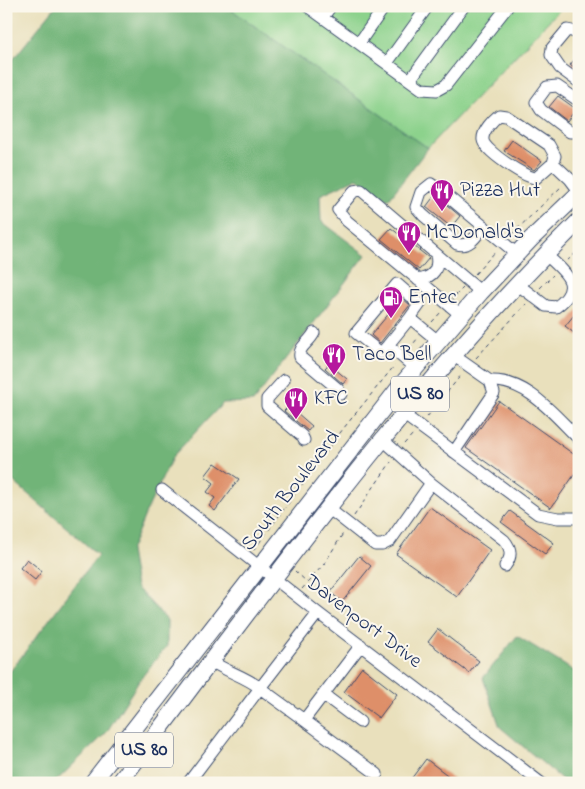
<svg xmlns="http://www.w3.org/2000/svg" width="585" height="789" viewBox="0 0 585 789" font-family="'Indie Flower',sans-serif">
<rect width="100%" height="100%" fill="#fbf7ec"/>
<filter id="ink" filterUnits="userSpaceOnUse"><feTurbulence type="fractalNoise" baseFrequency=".02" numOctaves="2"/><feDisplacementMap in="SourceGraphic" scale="10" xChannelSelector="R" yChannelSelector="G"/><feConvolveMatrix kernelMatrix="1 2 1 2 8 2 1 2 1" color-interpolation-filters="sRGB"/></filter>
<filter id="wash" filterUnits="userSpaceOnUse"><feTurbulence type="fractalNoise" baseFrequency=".0096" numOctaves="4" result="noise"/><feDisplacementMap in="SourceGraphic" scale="20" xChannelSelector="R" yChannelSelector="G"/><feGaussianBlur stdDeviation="1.12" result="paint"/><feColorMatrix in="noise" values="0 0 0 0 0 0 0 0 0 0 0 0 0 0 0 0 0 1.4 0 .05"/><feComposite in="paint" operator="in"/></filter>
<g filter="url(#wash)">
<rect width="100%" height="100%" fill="#e9e0bc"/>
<path fill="#8cd28c" stroke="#548075" d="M226 6H563L428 148Z"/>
<path fill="#71b478" stroke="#46726b" d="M56 6H226L428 148 388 200 357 178 320 195 321 221 366 255 253 402 223 403 173 456 147 510 130 551 136 587 167 620V646L141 678 106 733 54 783H6V677L98 555 6 475V68Z
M517 636 579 674V782L564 781 500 727 483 678Z"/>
<g id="blocks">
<path fill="#de8f69" d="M579 54V72L570 65Z
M558 96 576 109 567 121 549 107Z
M512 140 542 161 534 170 504 151Z
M435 195 460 216 451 227 426 207Z
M391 228 429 258 419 270 381 239Z
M402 298 410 305 380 343 371 335Z
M579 309V337L565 326Z
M329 364 347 379 343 384 325 368Z
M499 401 579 458V468L551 508 466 448Z
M289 406 312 426 308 431 284 411Z
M215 463 239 479 215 511 209 506 215 498 207 492 214 483 205 476Z
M430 507 490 550 457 597 396 554Z
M510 511 554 543 545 554 501 522Z
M359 556 371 566 342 602 330 592Z
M27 559 42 571 35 580 20 568Z
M438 629 479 661 469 673 428 642Z
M362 667 397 694 379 718 344 692Z
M426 759 458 783H408Z"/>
</g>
</g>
<g filter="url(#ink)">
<use href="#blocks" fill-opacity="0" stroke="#3a4a6c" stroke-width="1"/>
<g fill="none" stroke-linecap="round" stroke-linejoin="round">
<g stroke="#3a4a6c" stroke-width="13">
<path id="minor" d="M307 6 422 89 437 90 446 85 508 6
M323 17 331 6
M579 34 572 31 567 30 552 48 551 55 560 68 579 82
M359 43 385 6
M387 63 428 6
M410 80 464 6
M579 101 557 86 547 87 536 102 541 110 570 132H579
M553 163 536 178C526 178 484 151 483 140 482 131 493 120 499 115L506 116 549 145 555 156 553 163 570 179 579 191
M484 226C477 235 470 248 457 244L423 215 416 207 421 192 431 184 440 190 517 254
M418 280C434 277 439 269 436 254
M517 284 546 306 556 307C585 286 565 272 545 254
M461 315 347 221 338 210 354 191 361 190 481 292
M314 333C309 343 298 347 300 357L338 389 341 394
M388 345 381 353 356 333 397 284 420 304 410 318
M453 355 490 381 494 393 454 452
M415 368 388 345 410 318 438 341
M284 380 267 399V406L302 436 304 440
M490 381C527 379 554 415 579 439
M403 414 538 514 558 518H579
M431 483 504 540C512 549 512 557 505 566
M162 490 318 613 541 783
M328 508 375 545H382L390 541 431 483 382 439
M318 613 260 688 304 720 361 645
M324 695 360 722
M304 720 377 774
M188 783 260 688C245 676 227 672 211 661"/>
</g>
<g stroke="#3a4a6c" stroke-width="18">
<path id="highway" d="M92 783 402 384 481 292 530 240 579 193
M119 783C266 590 406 392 579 221"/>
</g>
<path stroke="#3a4a6c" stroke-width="1" stroke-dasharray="4 4" stroke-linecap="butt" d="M511 235 562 186
M567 261 579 250
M475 274 496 251
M540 288 553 275
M455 296 463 288
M432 322 441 312
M409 349 418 338
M476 358 526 304
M427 417 462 374
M404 444 413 434
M354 516 391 462
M259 543 343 429 395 365
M253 550 259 543
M295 571 307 582
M302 589 324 564 344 532"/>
<use href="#minor" stroke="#fff" stroke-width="11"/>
<use href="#highway" stroke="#fff" stroke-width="16"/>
</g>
</g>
<defs>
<g id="restaurant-pin" transform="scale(1.25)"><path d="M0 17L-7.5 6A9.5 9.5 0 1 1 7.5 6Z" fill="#b5179e" stroke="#fbf7ec"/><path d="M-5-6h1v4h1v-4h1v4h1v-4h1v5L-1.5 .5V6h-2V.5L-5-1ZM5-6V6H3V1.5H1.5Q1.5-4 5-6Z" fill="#fff"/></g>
<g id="fuel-pin" transform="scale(1.25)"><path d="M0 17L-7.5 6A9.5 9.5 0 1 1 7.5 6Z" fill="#b5179e" stroke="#fbf7ec"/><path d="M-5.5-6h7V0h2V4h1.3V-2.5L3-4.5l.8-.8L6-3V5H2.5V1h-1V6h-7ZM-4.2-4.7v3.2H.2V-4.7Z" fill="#fff"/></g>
</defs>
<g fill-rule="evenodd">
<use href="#restaurant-pin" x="442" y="191"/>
<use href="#restaurant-pin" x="409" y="233"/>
<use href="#fuel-pin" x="391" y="298"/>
<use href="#restaurant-pin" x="334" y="355"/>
<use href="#restaurant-pin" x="296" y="399"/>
</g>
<g text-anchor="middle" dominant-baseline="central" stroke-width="4" stroke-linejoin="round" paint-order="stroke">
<g fill="#fbf7ec" stroke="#5e6b89" stroke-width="1">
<rect x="391" y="376.5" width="58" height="35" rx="4"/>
<rect x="115" y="732.5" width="58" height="35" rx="4"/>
</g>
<g font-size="20" font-weight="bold" fill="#1b2f5e">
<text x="420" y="394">US 80</text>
<text x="144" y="750">US 80</text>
</g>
<g font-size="21" fill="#1b2f5e" stroke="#fbf7ec" text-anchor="start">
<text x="460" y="191">Pizza Hut</text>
<text x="426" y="233">McDonald's</text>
<text x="408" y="298">Entec</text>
<text x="352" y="355">Taco Bell</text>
<text x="314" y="399">KFC</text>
</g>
<g font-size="21" fill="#1b2f5e" stroke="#fbf7ec">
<text transform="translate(291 491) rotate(-52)">South Boulevard</text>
<text transform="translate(363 622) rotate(37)">Davenport Drive</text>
</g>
</g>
<rect width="585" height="789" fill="none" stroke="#fbf7ec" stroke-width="25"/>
</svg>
